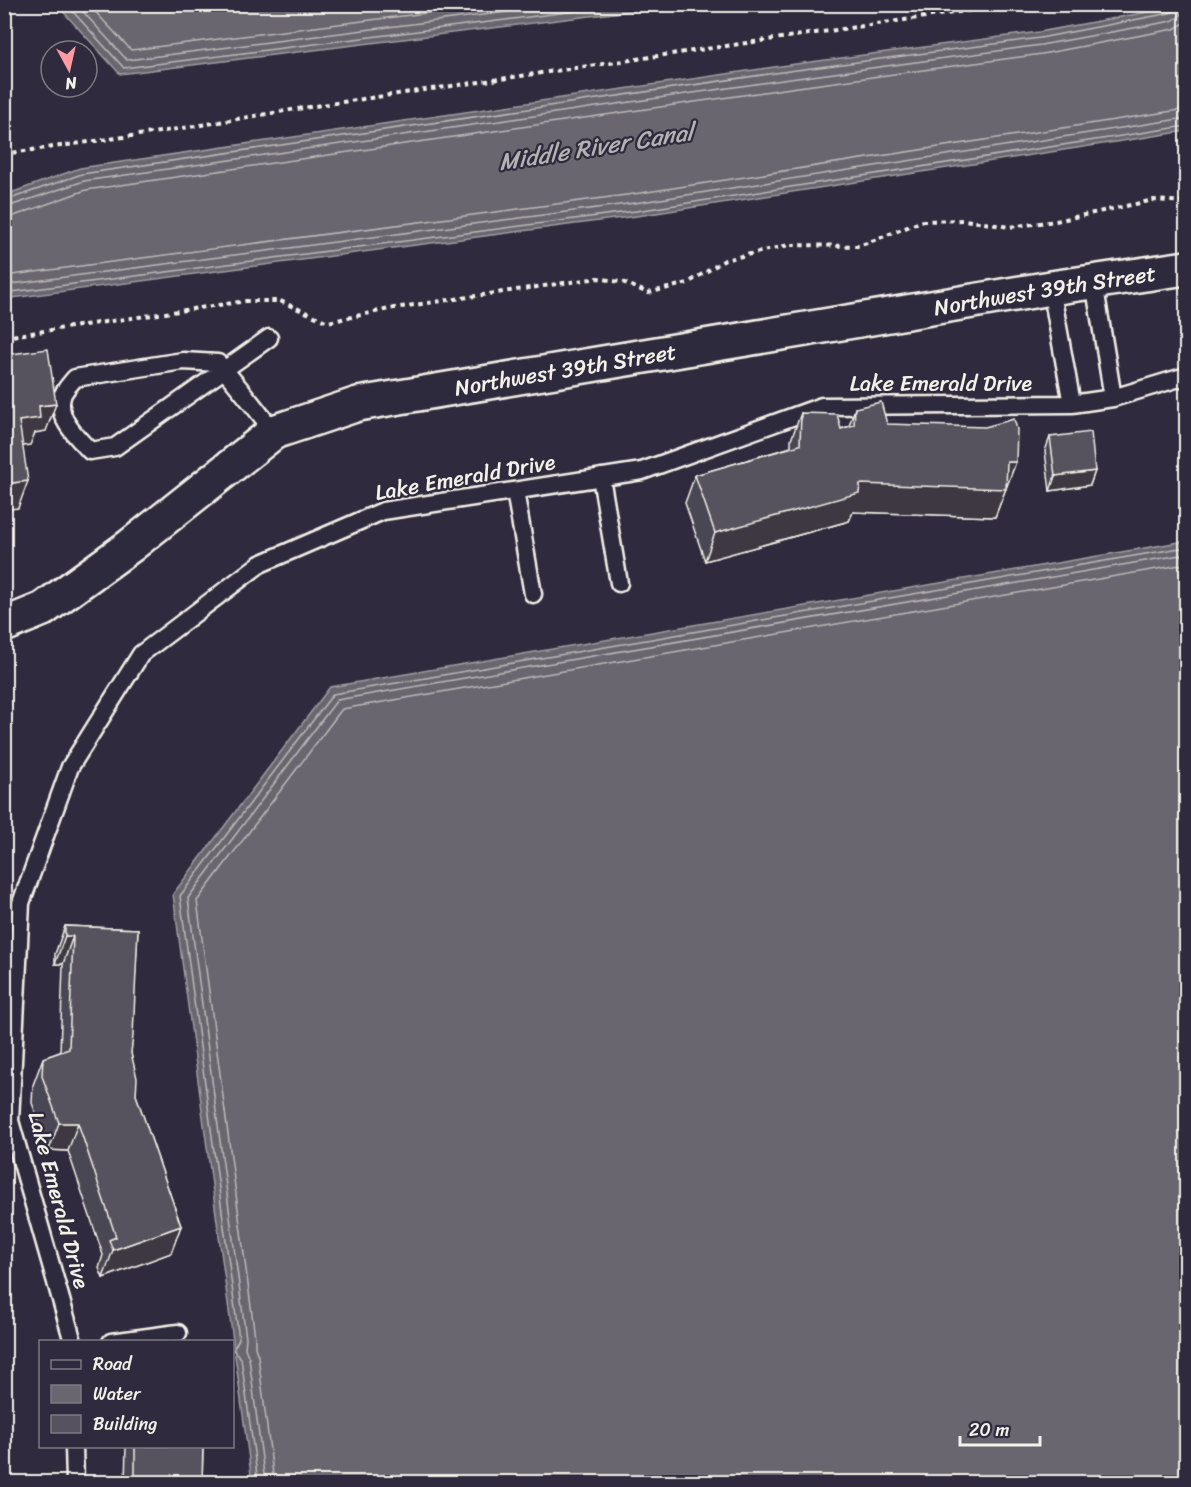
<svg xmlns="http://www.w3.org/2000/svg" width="1191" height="1487" viewBox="0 0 1191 1487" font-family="Sriracha,sans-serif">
<rect width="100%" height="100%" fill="#2f2a3d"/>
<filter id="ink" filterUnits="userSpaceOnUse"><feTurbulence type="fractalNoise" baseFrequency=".0167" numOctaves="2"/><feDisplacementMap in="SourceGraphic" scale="12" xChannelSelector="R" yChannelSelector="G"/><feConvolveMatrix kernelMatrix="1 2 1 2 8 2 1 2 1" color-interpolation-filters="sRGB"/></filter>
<g filter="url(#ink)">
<path fill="#6a6670" stroke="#a19ea0" stroke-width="1.5" d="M57 5H679L120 74Z
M1186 5V131L637 216 5 299V195L80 168 788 65 1039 32Z
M1186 541V1482H252L173 894 330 687Z"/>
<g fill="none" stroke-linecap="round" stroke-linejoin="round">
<path stroke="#bdb9b8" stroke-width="1.5" d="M66 4 124 68 631 4
M76 4 127 60 570 4
M88 4 131 50 498 4
M4 201 82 174 789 71 1040 38 1170 13 1175 10 1176 4
M4 208 84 181 790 79 1041 45 1172 21 1181 15 1184 4
M4 217 14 216 86 190 791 88 1042 54 1174 29 1186 22
M4 276 634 194 1186 109
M4 285 635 203 1186 118
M4 293 636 211 1186 126
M258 1482 241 1358 233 1350 239 1339 180 896 333 694 1186 547
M265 1482 249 1358 245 1348 246 1338 188 898 337 700 1186 554
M274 1482 258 1356 255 1347V1337L197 901 342 709 1186 564"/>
<g stroke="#f4f1e8" stroke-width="21">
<path id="lane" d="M1094 282 1113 398
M1051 288 1072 404
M269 338 115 447 90 451C77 437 56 418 62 397 63 391 71 383 75 378L183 361 218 363C238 385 256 409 274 432
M601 477 619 583
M515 491 533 594
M73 1342 10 1121 21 903 70 767 141 654 260 564 383 511 642 471 822 406 1072 404 1113 398 1186 376
M111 1342 178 1333
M74 1446 75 1482"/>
</g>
<g stroke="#f4f1e8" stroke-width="38">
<g id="secondary">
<path id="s1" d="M4 625 43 609 130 546 274 432 358 404 1051 288 1186 268"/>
</g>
</g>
<path stroke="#f4f1e8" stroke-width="4" stroke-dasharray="4.5 4.5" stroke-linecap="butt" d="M4 154 159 132 315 106 1014 4
M4 337 246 301H280L328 322 394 308 598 278 625 283 648 293 688 283 725 260 789 245 859 246 923 221 965 220 1009 227 1056 221 1154 200 1186 202"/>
<use href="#lane" stroke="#2f2a3d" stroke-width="16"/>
<use href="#secondary" stroke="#2f2a3d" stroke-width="33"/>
</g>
<path fill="#4a4752" stroke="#f4f1e8" stroke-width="1.5" d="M855 408 887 424 1016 462 995 517 853 512 849 521 705 561 685 503 695 475 791 447V440L801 413 841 429 849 426Z
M1050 437 1095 471 1090 485 1050 491 1045 451Z
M65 926 138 929 131 1053 136 1095 181 1226 171 1253 103 1278 99 1268 103 1255 68 1151 49 1150 32 1103 33 1085 43 1058 60 1052 63 964H55V954Z
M126 1446H203L202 1482H125Z"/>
<path fill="#3c3942" stroke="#f4f1e8" stroke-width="1.5" d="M56 404 46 431 35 433 30 445 9 448 19 421 39 406Z
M1007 462H1016L995 517 853 512 849 521 705 561 715 533 860 484Z
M1095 471 1090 485 1050 491 1055 476Z
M28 481 18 508 4 510V484Z
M65 936H73L63 964H55Z
M59 1123H78L68 1151 49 1150Z
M181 1226 171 1253 103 1278 113 1250Z"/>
<path fill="#56525f" stroke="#f4f1e8" stroke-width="1.5" d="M48 349 56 404 39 406 40 418 19 421 28 481 4 484V355Z
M881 402 887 424 985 427 1014 419 1017 429 1016 462H1007L1006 489 860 484 859 493 715 533 695 475 800 445 801 413 837 414 841 429 854 425 855 408Z
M1091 432 1095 471 1055 476 1050 437Z
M65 926 138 929 133 1036 131 1053 137 1078 136 1095 181 1226 113 1250 109 1240 116 1237 78 1123H59L42 1076 43 1058 69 1049 73 936H65Z
M135 1446H203L202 1482H135Z"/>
</g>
<g text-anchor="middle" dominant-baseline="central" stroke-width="4.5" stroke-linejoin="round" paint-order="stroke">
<g font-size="22" fill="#f4f1e8" stroke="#2f2a3d">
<text stroke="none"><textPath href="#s1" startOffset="1118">Northwest 39th Street</textPath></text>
<text stroke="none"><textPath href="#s1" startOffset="632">Northwest 39th Street</textPath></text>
<text x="941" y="383">Lake Emerald Drive</text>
<text transform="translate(465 477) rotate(-10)">Lake Emerald Drive</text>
<text transform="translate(59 1200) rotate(75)">Lake Emerald Drive</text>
</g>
<g font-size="24" font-style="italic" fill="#b6b2b2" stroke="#2f2a3d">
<text transform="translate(596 147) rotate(-9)">Middle River Canal</text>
</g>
</g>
<rect width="1191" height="1487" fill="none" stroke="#2f2a3d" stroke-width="24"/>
<rect x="12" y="12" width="1167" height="1463" fill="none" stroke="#f4f1e8" stroke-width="2" filter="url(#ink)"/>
<rect x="39" y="1340" width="195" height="108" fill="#2f2a3d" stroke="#7e7a81" stroke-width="1.5"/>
<rect x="51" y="1360" width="30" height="9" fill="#2f2a3d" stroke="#7e7a81" stroke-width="1.5"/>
<text x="93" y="1370" font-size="18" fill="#f4f1e8">Road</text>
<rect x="51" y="1385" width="30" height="18" fill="#6a6670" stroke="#7e7a81" stroke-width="1.5"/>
<text x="93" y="1400" font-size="18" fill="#f4f1e8">Water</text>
<rect x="51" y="1415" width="30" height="18" fill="#56525f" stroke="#7e7a81" stroke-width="1.5"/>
<text x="93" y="1430" font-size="18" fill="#f4f1e8">Building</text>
<g transform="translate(69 69) rotate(172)"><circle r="28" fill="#2f2a3d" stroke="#7e7a81" stroke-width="1.5"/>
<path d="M0-4.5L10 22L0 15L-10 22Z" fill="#ff9aa2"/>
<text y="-9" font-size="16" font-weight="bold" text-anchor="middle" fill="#f4f1e8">N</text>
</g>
<path d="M960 1436v9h80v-9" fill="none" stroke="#f4f1e8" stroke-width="3"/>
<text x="969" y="1436" font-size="18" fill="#f4f1e8" stroke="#2f2a3d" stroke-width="4.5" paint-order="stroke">20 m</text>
</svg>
